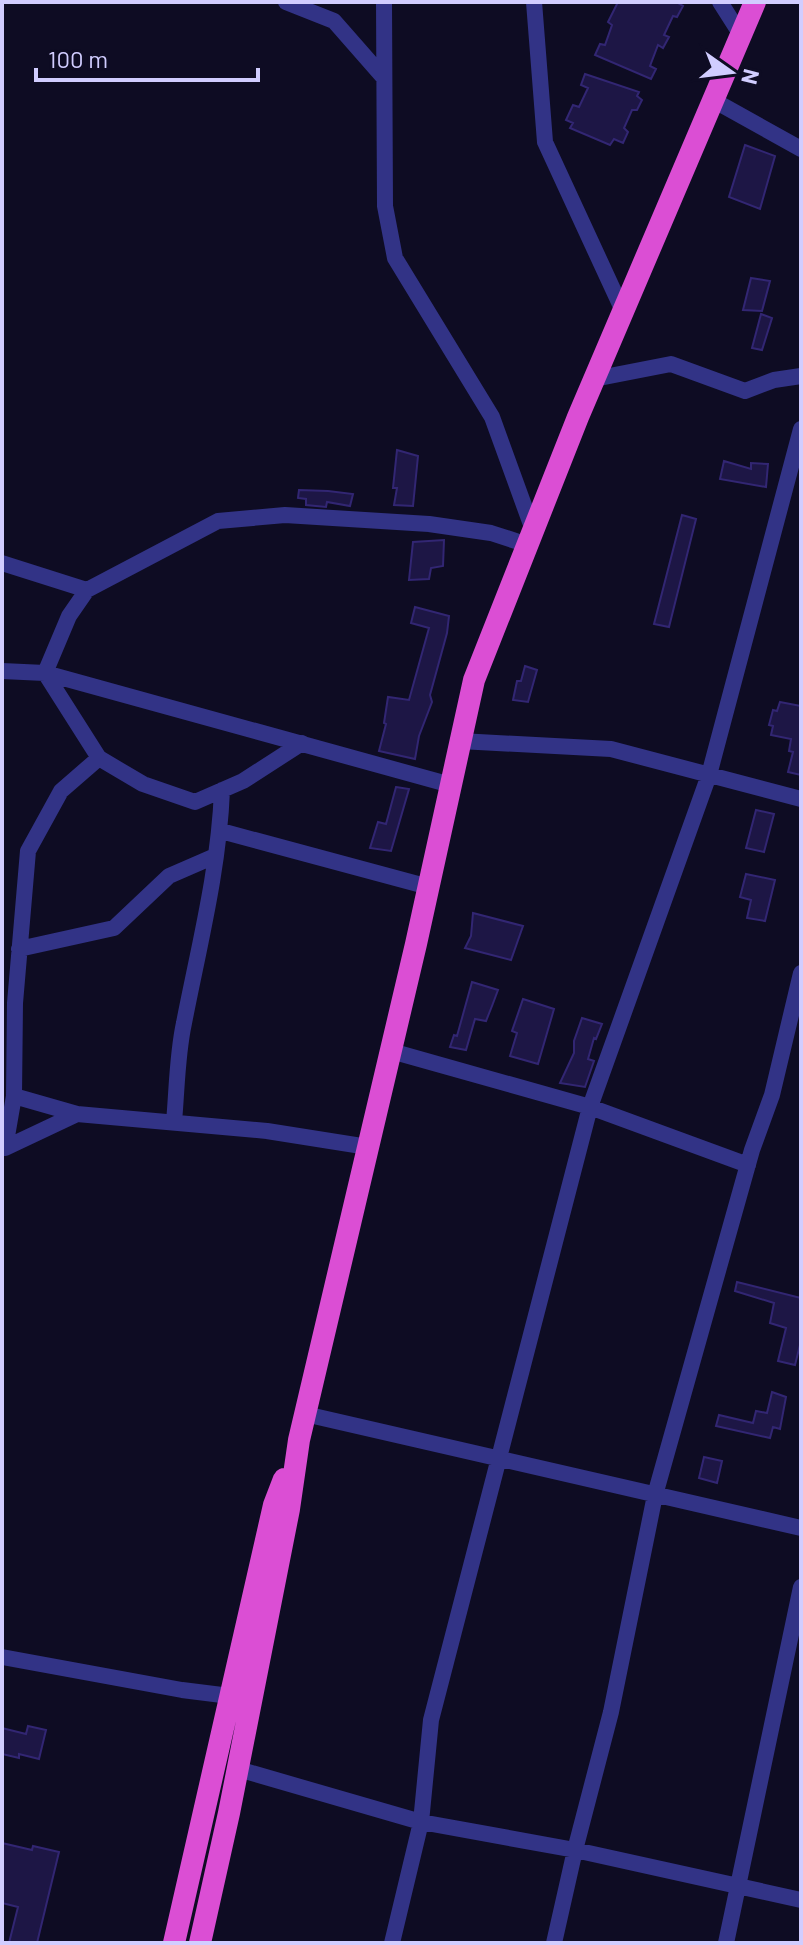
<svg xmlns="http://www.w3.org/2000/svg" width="803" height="1945" viewBox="0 0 803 1945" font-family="Barlow,sans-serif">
<rect width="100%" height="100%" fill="#0e0c23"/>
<path fill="#1d1645" stroke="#322673" stroke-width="2" d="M618 2H676L683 6 677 17 673 16 664 35 669 37 663 48 658 45 650 66 656 69 651 79 595 55 600 44 605 45 612 25 608 22Z
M585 74 639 92 637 96 642 100 637 110H632L624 128 628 132 623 143 614 139 610 145 570 128 573 123 566 120 573 105 579 107 588 88 581 85Z
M745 145 775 156 760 209 729 197Z
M751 278 770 281 762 311 743 310Z
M761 314 772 318 762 350 752 348Z
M397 450 418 456 413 506 394 505 397 488H393Z
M724 461 751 469V463L768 464 766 487 720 479Z
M299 490 328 491 353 494 350 506 327 502 326 507 306 505V499L298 498Z
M682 515 696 519 669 627 654 624Z
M444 540 443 566 431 568 429 579 409 580 413 542Z
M415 607 449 616 447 633 430 695 432 702 419 736 415 759 379 751 386 724 384 723 388 697 409 700 429 628 411 623Z
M525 666 537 670 528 702 513 700 517 681H521Z
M780 702 801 706V775L788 772 793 752 789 751 791 739 771 735 773 726 769 725 773 710 777 711Z
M396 787 409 789 391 851 370 848 378 822 386 824Z
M756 810 774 814 764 852 746 848Z
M746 874 775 880 765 921 747 918 751 900 740 897Z
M473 913 523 926 511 960 465 948 471 936Z
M472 982 498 990 492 1006 486 1021 475 1019 466 1050 450 1047 454 1035 457 1036Z
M523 999 554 1009 538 1064 510 1056 517 1033 512 1031Z
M582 1018 602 1024 596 1039 594 1038 588 1059 594 1061 585 1087 560 1083 574 1053V1041Z
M737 1282 801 1298V1341L795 1365 778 1361 786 1328 770 1323 774 1303 735 1291Z
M772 1392 786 1397 780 1429 773 1427 770 1438 716 1426 719 1415 753 1423 756 1411 767 1413Z
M704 1457 722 1461 717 1483 699 1478Z
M28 1726 46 1730 39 1759 19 1754V1758L2 1754V1728L26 1734Z
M2 1843 32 1850 33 1846 59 1852 37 1943H9L18 1907 2 1903Z"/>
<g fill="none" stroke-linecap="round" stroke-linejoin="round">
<path stroke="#323386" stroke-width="16" d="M286 2 334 21 384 78
M384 2 385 206 395 258 492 417 533 530
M534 2 545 142 623 311
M720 2 741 35
M713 100 801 149
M594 379 671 364 745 391 774 380 801 376
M2 563 87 590
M2 671 45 673 451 785
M460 741 611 749 801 799
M302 743 243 781 195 802 143 784 99 758 45 673 69 616 87 590 218 521 285 515 429 524 491 533 528 545
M99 758 61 791 28 851 15 1003 14 1096 77 1114 267 1131 368 1147
M221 831 429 887
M19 949 114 928 169 876 215 856
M391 1051 590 1107 431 1720 421 1822 392 1943
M14 1096 5 1148 77 1114
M174 1122C177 1089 177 1055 184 1023 199 946 219 869 222 790
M748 1165 590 1107 709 775 801 429
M305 1414 801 1528
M2 1657 182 1690 230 1696
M238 1769 421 1822 575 1850 801 1900
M554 1943 575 1850 611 1712 655 1495 752 1150 772 1095 801 973
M726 1943 801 1587"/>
<path stroke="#db4ed4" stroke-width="22" d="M174 1943 274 1505 284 1479
M200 1943 229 1813 289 1509 299 1440 416 944 474 680 578 417 755 2"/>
</g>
<rect width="803" height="1945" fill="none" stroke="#d1cdff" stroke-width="8"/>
<g transform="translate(731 72) rotate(104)" stroke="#0e0c23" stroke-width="6" paint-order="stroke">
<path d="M0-6L14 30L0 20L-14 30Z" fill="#d1cdff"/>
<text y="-12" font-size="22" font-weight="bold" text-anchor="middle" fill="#d1cdff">N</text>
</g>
<path d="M36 68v12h222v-12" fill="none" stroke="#d1cdff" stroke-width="4"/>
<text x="48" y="68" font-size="24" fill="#d1cdff" stroke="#0e0c23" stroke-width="6" paint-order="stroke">100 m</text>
</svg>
